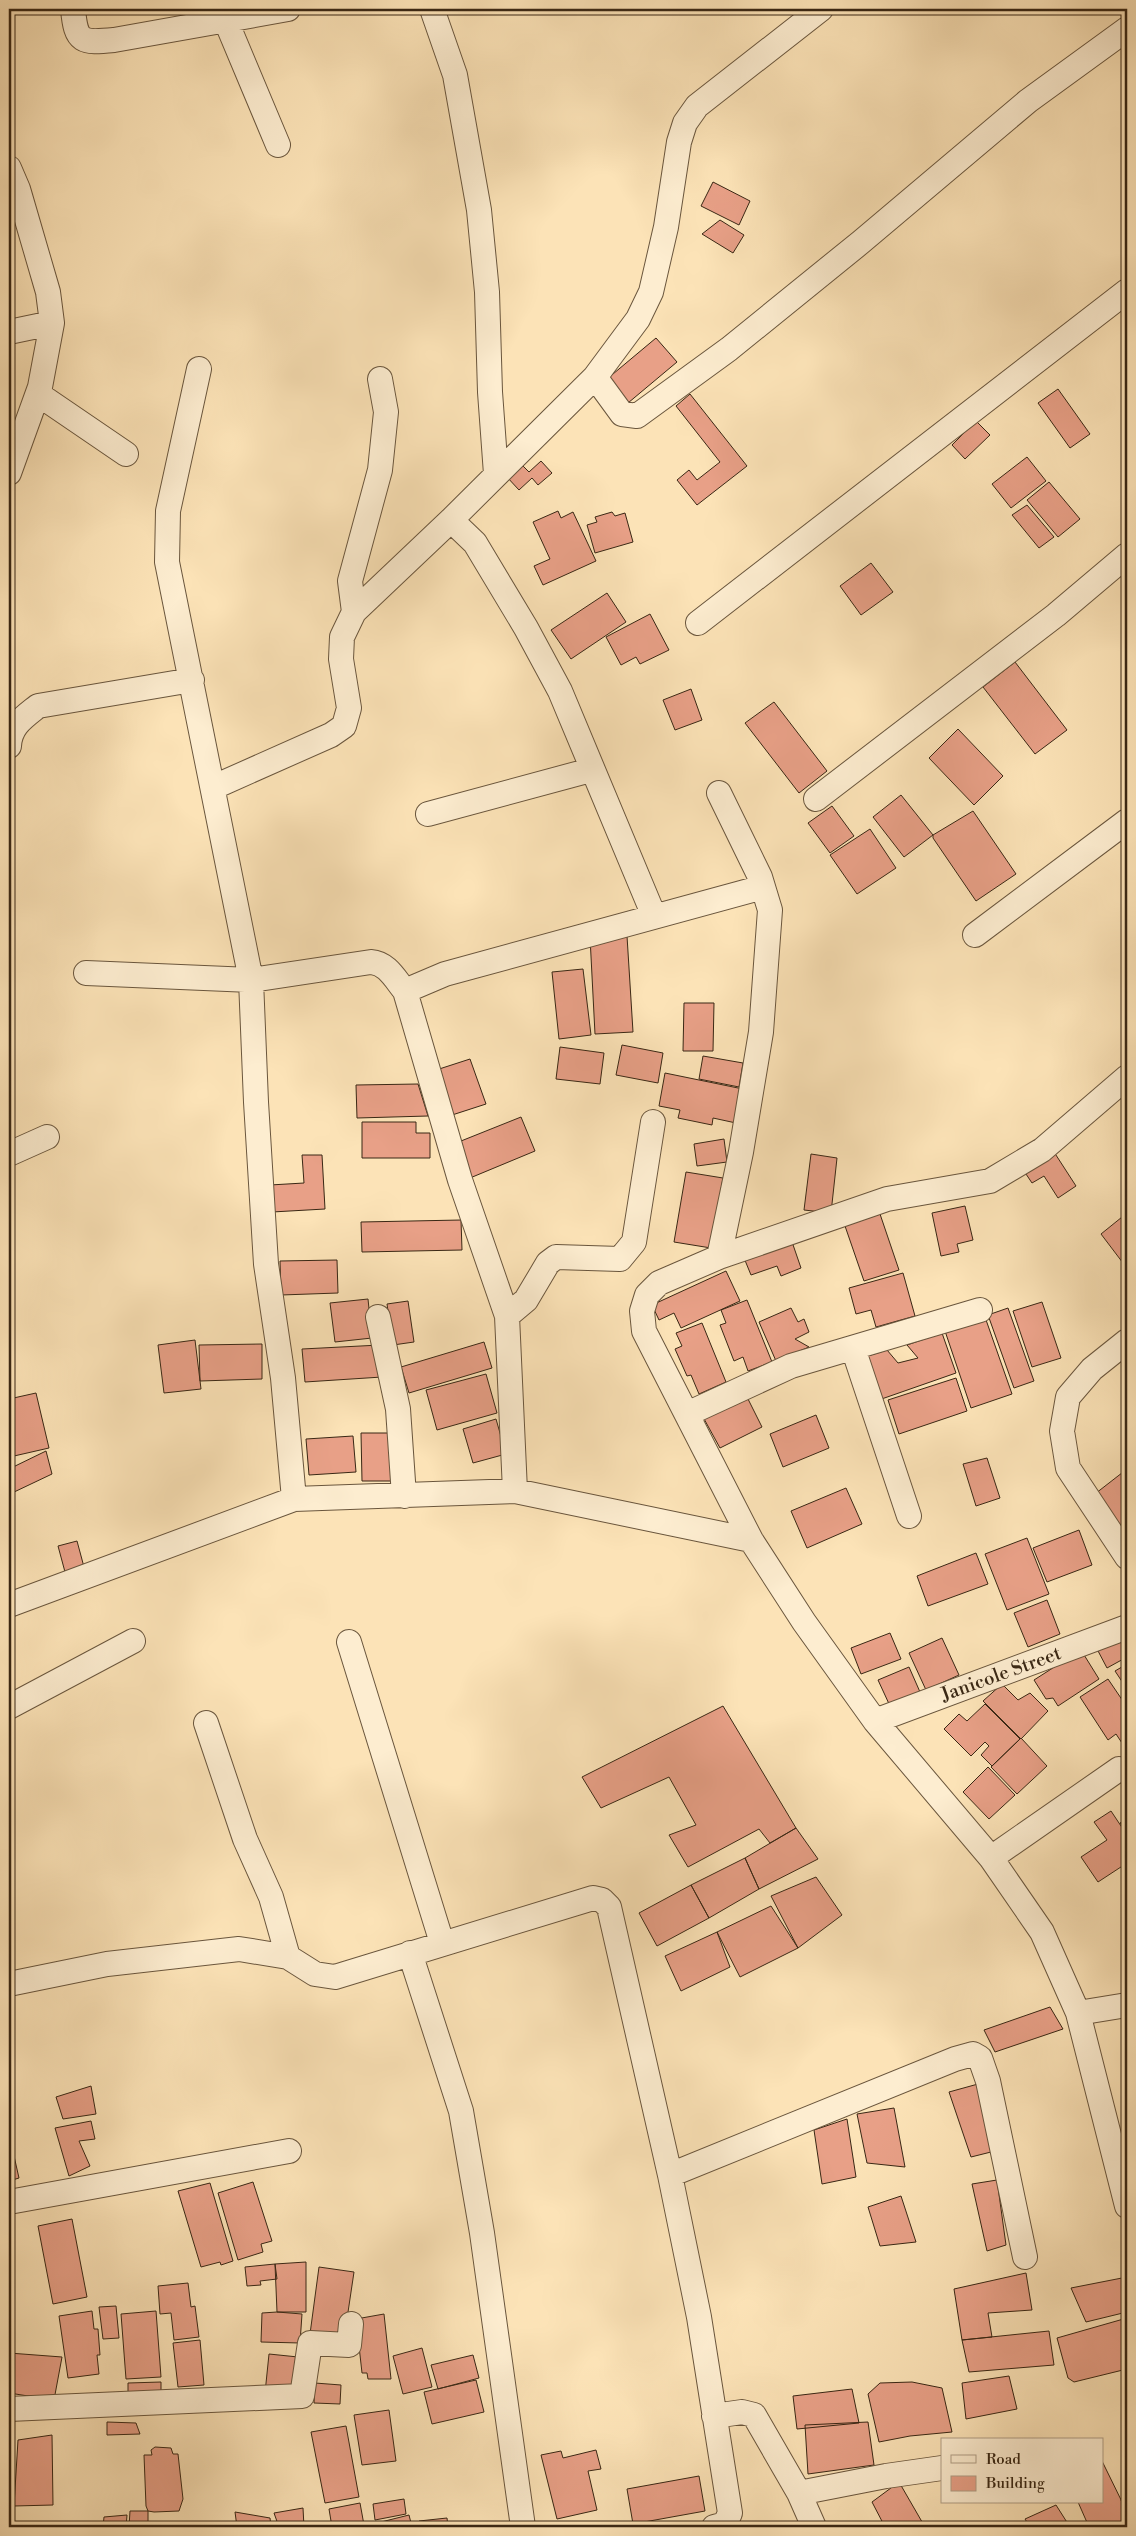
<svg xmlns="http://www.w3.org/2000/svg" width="1136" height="2536" viewBox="0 0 1136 2536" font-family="'Libre Bodoni',serif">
<rect width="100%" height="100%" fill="#fce3b7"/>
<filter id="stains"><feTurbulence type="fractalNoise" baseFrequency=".004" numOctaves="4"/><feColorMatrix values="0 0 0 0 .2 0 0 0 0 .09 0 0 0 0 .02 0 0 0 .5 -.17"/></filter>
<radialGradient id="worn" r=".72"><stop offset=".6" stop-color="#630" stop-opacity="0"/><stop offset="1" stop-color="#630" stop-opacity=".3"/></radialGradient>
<path fill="#e8a087" stroke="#392714" d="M713 182 750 201 739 225 701 206Z
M720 220 744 235 733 253 702 234Z
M656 338 677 362 628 403 607 379Z
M1058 389 1090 434 1070 448 1038 403Z
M690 394 747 466 697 505 677 480 689 470 697 480 720 462 676 406Z
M976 421 990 435 965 459 952 445Z
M1027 457 1046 481 1011 508 992 484Z
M541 461 552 473 538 485 532 478 519 490 506 476 520 463 529 472Z
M1049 482 1080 519 1058 537 1027 500Z
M1027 505 1054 537 1039 548 1012 515Z
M558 511 561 518 573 512 596 561 543 585 534 566 550 559 533 522Z
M612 512 615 516 625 513 633 542 595 553 587 525 597 522 595 517Z
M871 563 893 592 861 615 840 586Z
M607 593 626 622 571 659 551 630Z
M650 614 669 650 640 664 636 657 621 665 606 637Z
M1015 662 1067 730 1035 754 983 687Z
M691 689 702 720 675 730 663 700Z
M774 702 827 771 799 793 745 723Z
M958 729 1003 776 974 805 929 758Z
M901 795 933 835 904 857 873 817Z
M832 806 854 836 830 853 808 823Z
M973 811 1016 874 976 901 933 838V835Z
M870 829 896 868 857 894 830 855Z
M627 936 633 1032 595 1034 590 937Z
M583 969 591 1035 559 1039 552 972Z
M684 1003H714L713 1051H683Z
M622 1045 663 1053 658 1083 616 1075Z
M560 1047 604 1053 600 1084 556 1079Z
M703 1056 743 1063 739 1087 699 1079Z
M470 1059 486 1104 449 1116 433 1071Z
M665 1073 743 1089 736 1123 713 1118 712 1125 678 1118 680 1110 659 1106Z
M418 1084 428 1116 357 1118 356 1085Z
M521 1117 535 1151 470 1178 456 1143Z
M362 1122H416V1133H430V1158H362Z
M724 1139 727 1162 697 1166 694 1144Z
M1054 1152 1076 1186 1058 1198 1044 1176 1032 1183 1024 1171Z
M811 1154 837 1158 831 1213 804 1210Z
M302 1155H322L325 1209 272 1212 270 1185 304 1183Z
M686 1172 723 1178 711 1248 674 1242Z
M965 1206 973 1240 957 1244 959 1252 941 1256 932 1213Z
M1127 1213V1266L1126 1267 1101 1234Z
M880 1214 899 1270 864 1281 845 1226Z
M461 1220 462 1250 362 1252 361 1222Z
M790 1236 801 1268 781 1276 777 1266 751 1275 742 1253Z
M337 1260 338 1293 281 1295 280 1261Z
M726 1271 740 1301 681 1328 674 1313 659 1320 652 1305Z
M903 1273 915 1316 876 1327 871 1310 856 1314 849 1288Z
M368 1299 372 1338 335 1342 330 1303Z
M747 1300 772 1362 748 1371 743 1357 734 1361 720 1325 726 1323 721 1310Z
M408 1301 414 1342 393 1345 387 1304Z
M1042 1302 1061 1358 1032 1367 1013 1311Z
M791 1308 798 1322 804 1319 809 1332 795 1339 809 1347 776 1361 759 1322Z
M1008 1308 1034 1381 1014 1388 988 1315Z
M985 1317 1012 1394 971 1408 945 1331Z
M702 1323 726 1382 699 1394 691 1375 687 1376 675 1349 682 1346 676 1333Z
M942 1333 956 1373 873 1402 858 1359 887 1350 898 1363 918 1358 907 1345Z
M195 1340 201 1389 164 1393 158 1345Z
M484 1342 492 1368 409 1393 401 1367Z
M262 1344V1379L200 1381 199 1345Z
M380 1345 382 1377 305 1382 302 1349Z
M486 1374 497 1413 437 1430 426 1390Z
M956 1378 967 1411 899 1434 888 1400Z
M36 1393 49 1448 14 1456 9 1436V1399Z
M746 1395 762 1427 720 1448 703 1417Z
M816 1415 829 1448 783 1467 770 1434Z
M496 1419 506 1454 473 1463 463 1429Z
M361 1433H393L394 1481H362Z
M353 1436 356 1472 309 1475 306 1439Z
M46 1451 52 1474 12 1493 9 1487V1469Z
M987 1458 1000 1498 976 1506 963 1464Z
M1127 1469V1531L1120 1536 1091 1497Z
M846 1488 862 1524 807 1548 791 1511Z
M1079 1530 1092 1565 1047 1582 1033 1548Z
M1027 1538 1049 1594 1007 1610 985 1554Z
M77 1541 84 1567 65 1572 58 1546Z
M976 1553 988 1584 928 1606 917 1576Z
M1047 1600 1060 1634 1028 1647 1014 1613Z
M890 1633 901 1659 861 1674 851 1648Z
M1122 1636 1127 1646V1657L1107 1668 1097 1649Z
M942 1638 959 1675 926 1690 909 1653Z
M1081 1650 1099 1679 1058 1706 1053 1698 1046 1699 1034 1680Z
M1127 1664V1689L1115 1671Z
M909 1667 920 1692 890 1706 878 1680Z
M1108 1679 1127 1707V1744L1124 1746 1116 1734 1108 1740 1080 1697Z
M1002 1684 1018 1700 1030 1693 1048 1711 1021 1739 983 1701Z
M985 1704 1020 1739 992 1766 981 1755 989 1746 985 1742 971 1756 944 1729 959 1714 967 1721Z
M723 1706 796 1828 770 1843 759 1829 688 1867 669 1835 696 1825 669 1777 601 1808 582 1777Z
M1021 1738 1047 1766 1017 1794 991 1767Z
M988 1767 1015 1795 989 1819 963 1792Z
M1111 1811 1127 1835V1863L1098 1882 1081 1857 1107 1840 1094 1822Z
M1127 1818V1833L1120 1823Z
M796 1828 818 1859 759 1889 745 1858Z
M745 1858 759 1889 709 1918 691 1885Z
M816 1877 842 1915 798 1948 771 1896Z
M691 1885 709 1918 657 1946 639 1913Z
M771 1906 798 1948 740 1977 717 1932Z
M717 1932 730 1967 681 1991 665 1956Z
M1050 2007 1063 2029 995 2052 984 2030Z
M978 2084 995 2151 971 2157 949 2092Z
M91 2086 96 2114 63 2119 56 2097Z
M894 2108 905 2167 867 2163 857 2114Z
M847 2119 856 2177 822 2184 814 2130Z
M91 2121 95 2139 79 2141 90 2166 69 2176 55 2128Z
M9 2134 19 2178 9 2181Z
M997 2180 1006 2245 987 2251 972 2184Z
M253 2182 272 2241 261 2244 263 2252 238 2260 218 2193Z
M210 2183 233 2261 221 2265 220 2262 201 2267 178 2191Z
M901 2196 916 2242 880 2246 868 2207Z
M72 2219 87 2297 53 2304 38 2226Z
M306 2262V2312H277L275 2264Z
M275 2264 277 2279 260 2281 261 2285 247 2286 245 2267Z
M319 2267 354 2272 344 2339 310 2334Z
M1026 2273 1032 2310 988 2313 992 2337 962 2340 954 2289Z
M1127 2277V2312L1086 2322 1071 2288Z
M188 2283 191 2307 195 2306 199 2337 174 2340 171 2313 160 2314 158 2286Z
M116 2306 119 2338 103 2339 99 2307Z
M92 2311 94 2329H98L100 2355H97L99 2374 68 2378 59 2316Z
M156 2311 161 2377 126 2379 121 2314Z
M277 2312 302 2314 300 2343 261 2342 262 2313Z
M384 2314 391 2379H368L367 2373H362L356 2319Z
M1127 2318V2369L1074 2382 1068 2378 1057 2338Z
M1049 2331 1054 2365 969 2372 962 2340Z
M200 2340 204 2385 178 2387 173 2343Z
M422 2348 432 2387 403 2394 393 2356Z
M9 2353 62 2357 54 2400 9 2393Z
M269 2354 298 2357 294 2396 265 2393Z
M473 2355 479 2378 438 2389 431 2365Z
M1009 2376 1017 2409 966 2419 962 2383Z
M476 2380 484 2412 432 2424 424 2392Z
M161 2382V2396L128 2397V2383Z
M912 2382 942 2388 952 2432 910 2436 879 2442 868 2394 880 2383Z
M315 2383 341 2385 340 2404 314 2403Z
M852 2389 859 2423 797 2429 793 2396Z
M389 2410 396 2461 362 2465 354 2415Z
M107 2422 136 2423 140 2434 107 2435Z
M868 2422 874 2465 808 2474 805 2425Z
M346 2426 359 2497 325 2503 311 2432Z
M52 2435 53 2505 14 2506 18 2440Z
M155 2447 171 2448 173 2454H178L183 2499 179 2511 154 2512 148 2511 146 2506 144 2455H152L151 2450Z
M596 2450 601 2469 588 2471 597 2510 557 2519 541 2455 561 2451 563 2458Z
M1102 2461 1127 2512V2521L1103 2527H1089L1078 2502H1102Z
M699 2476 705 2511 633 2524 627 2489Z
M899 2482 925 2527H885L872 2502Z
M1127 2497V2513L1121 2500Z
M404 2499 406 2514 375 2520 373 2504Z
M360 2503 364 2525 381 2522 382 2527H332L329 2509Z
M1056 2505 1070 2527H1030L1025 2519Z
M303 2508 304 2527H279L274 2513Z
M130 2511H148V2527H129Z
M235 2512 270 2518 271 2527H237Z
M127 2515 126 2527H103L104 2517Z
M409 2515 412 2527H382L381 2522Z
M447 2518 448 2527H420L419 2521Z"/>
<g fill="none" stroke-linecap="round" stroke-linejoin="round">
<g stroke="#6a563d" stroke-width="26">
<path id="minor" d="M73 9C76 43 82 43 114 40L288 9
M432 9 455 75 479 210 487 292 490 392 496 474
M226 21 278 145
M9 168 18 189 48 292 52 323 40 387 9 473
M9 332 52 323
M199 369 168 511 167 562 251 980 256 1102 266 1264 283 1378 294 1499
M595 377 622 414 637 416 729 349 861 242 1028 101 1127 29
M38 394 126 454
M451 520 475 543 526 628 560 691 654 916
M354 612 350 581 380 470 386 412 380 379
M698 623 1127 291
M9 746C10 726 23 718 38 706L192 680
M214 787 331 735 344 726 349 708 341 659 342 637 354 612 451 520 595 377 638 319 651 292 666 227 679 142 685 123 697 106 821 9
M816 799 1056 615 1127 555
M428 814 591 770
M975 935 1127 821
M86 973 251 980 371 962C387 963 395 979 405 991L460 1180 507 1316 515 1491
M405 991 445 974 763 887
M1127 1077 1042 1150 990 1181 887 1199 719 1257 659 1283 647 1295 642 1311 644 1331 751 1540 804 1622 875 1721 991 1858 1042 1932 1078 2013 1127 2206
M9 1154 47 1137
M719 1257 741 1152 761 1032 770 910 760 877 719 793
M507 1316 526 1300 548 1263 556 1257 620 1259 634 1242 653 1122
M378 1317 398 1409 404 1496
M1127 1341 1092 1369 1068 1397 1062 1431 1068 1468 1127 1557
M853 1348 909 1516
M687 1414 791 1366 980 1310
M9 1605 294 1499 515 1491 751 1540
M349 1642 442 1943
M9 1707 133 1641
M875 1721 1127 1627
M206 1723 245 1839 271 1897 288 1957
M991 1858 1119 1769
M410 1953 461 2111 482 2233 523 2527
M9 1984 107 1964 239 1949 288 1957 315 1974 335 1977 593 1898 602 1900 609 1907 670 2175 699 2317 730 2513 725 2524 714 2527
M1078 2013 1127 2005
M670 2175 955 2059 973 2054 980 2058 988 2081 1025 2257
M9 2202 289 2151
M9 2409 302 2396 310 2343 349 2345 351 2324
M714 2416 742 2412 754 2415 799 2493 814 2527
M799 2493 886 2476 942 2468"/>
</g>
<use href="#minor" stroke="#fdedd0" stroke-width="24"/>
</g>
<g text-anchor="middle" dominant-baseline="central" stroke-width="4" stroke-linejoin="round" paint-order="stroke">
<g font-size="19" fill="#392714" stroke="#fdedd0">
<text transform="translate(1001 1674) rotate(-20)">Janicole Street</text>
</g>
</g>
<rect width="1136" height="2536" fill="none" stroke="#fce3b7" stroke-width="30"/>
<rect x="10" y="10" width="1116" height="2516" fill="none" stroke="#392714" stroke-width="2.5"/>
<rect x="15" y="15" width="1106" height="2506" fill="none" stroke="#392714"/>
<rect x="941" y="2438" width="162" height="65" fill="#fdedd0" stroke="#af9e85"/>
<rect x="951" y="2455" width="25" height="8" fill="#fdedd0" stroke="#af9e85"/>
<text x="986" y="2464" font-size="15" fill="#392714">Road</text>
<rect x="951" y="2476" width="25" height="15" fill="#e8a087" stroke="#af9e85"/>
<text x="986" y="2488" font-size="15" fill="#392714">Building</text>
<rect width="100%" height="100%" filter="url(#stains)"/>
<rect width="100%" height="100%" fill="url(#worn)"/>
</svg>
